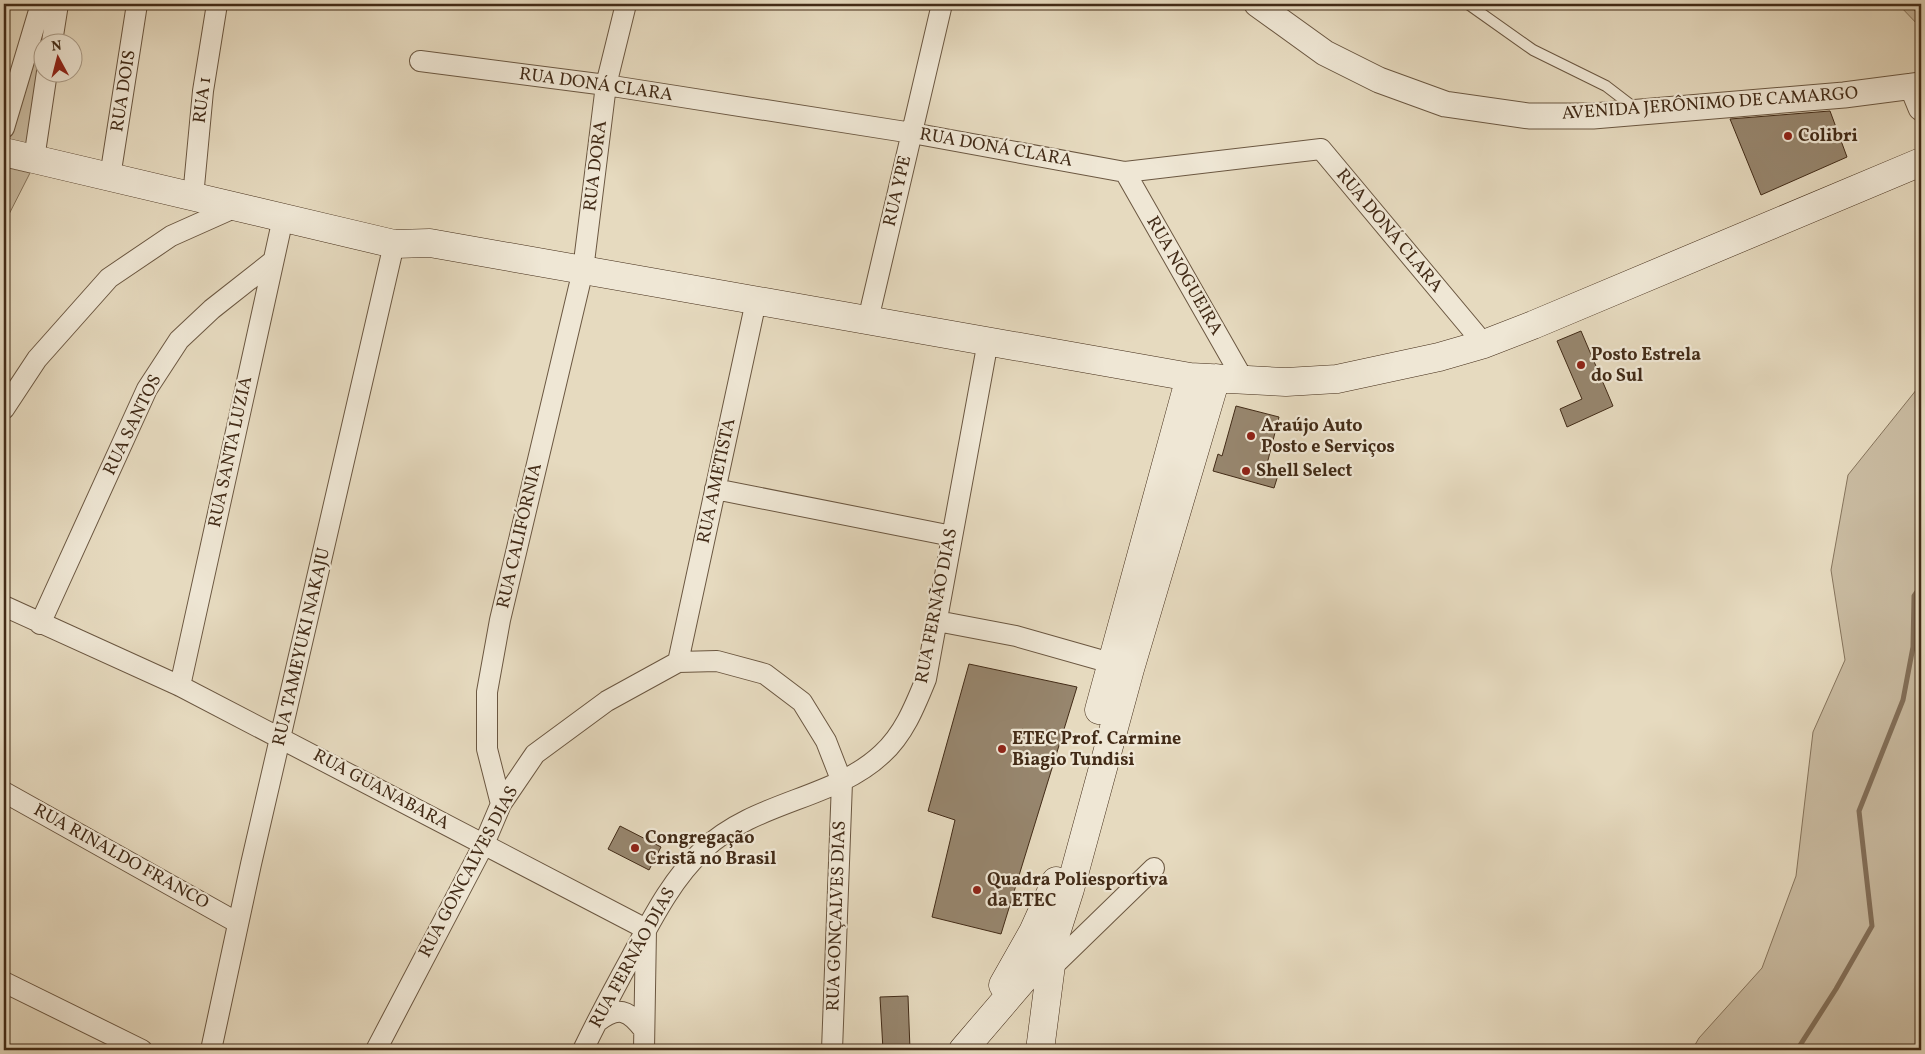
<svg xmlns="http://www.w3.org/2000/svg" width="1925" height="1054" viewBox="0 0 1925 1054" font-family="Vollkorn,serif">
<rect width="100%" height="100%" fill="#e6dabf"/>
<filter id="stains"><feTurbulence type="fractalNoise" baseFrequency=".004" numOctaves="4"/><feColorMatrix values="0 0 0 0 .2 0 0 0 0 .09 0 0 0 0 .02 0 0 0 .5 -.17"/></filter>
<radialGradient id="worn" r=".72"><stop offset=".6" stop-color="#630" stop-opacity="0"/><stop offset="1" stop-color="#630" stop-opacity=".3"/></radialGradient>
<path fill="#cabca2" stroke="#86745c" d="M48 4 33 147 5 141Z
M1898 4H1921V28Z
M4 167 30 173 4 224Z
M1921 384V1050H1692L1699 1038 1762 968 1796 876 1813 732 1845 660 1831 570 1848 475Z"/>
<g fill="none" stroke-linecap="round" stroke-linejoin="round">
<path stroke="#83705a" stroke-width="5" d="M1911 4 1921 14
M1797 1050 1836 989 1872 926 1859 811 1903 700 1913 647 1914 596 1921 586"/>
</g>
<path fill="#97866e" stroke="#422b17" d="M1830 111 1847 157 1761 195 1730 119Z
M1581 331 1613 406 1567 427 1560 409 1582 399 1557 341Z
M1236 406 1279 417 1266 468 1279 472 1274 488 1213 471 1218 454 1222 456Z
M969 664 1077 687 1001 934 932 917 955 820 928 811Z
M620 826 661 847 649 870 608 849Z
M908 996 910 1050H883L880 997Z"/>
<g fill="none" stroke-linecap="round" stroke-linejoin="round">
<g stroke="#6b5741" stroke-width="12">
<path id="service" d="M1468 4 1533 50 1606 86 1636 109"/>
</g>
<g stroke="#6b5741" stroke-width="22">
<path id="minor" d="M52 42 58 4
M420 61 606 85 912 133 1125 172 1321 149 1484 344
M4 128 41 4
M34 159 47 72
M1125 172 1243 379
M110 177 137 4
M193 197 203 91 217 4
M868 320 942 4
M4 409 37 359 109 278 171 236 236 207
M715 489 952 536
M4 606 180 686 646 929 644 1050
M937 621 1016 636 1125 667
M40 624 147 389 179 340 212 309 273 261
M678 662 756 301
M180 686 283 218
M4 792 238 923
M501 804 487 749V692L500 620 583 270 606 85 626 4
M1051 968 1154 868
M4 982 142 1050
M597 1022C618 1006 628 1009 644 1030
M211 1050 251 864 394 244
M376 1050 484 844 501 804 535 754 607 701 678 662 717 661 765 674 802 702 826 741 842 782 832 1050
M583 1050C598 1019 615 987 632 956 652 919 672 879 703 850 756 800 833 800 882 754 904 734 915 706 926 679L988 341"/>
</g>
<g stroke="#6b5741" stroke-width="27">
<path id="tertiary" d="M1257 4 1325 53 1379 80 1445 104 1529 116H1593L1844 95 1921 85
M1912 86 1921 108"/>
</g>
<g stroke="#422b17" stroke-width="29">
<path id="secondary" d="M4 152 394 244 430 243 1190 377 1286 382 1337 379 1439 357 1484 344 1533 325 1921 162
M1099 710 1190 377
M1003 985 1033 932 1056 881
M963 1050 1046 953 1056 933 1070 889 1130 669 1216 378
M1040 1050 1054 942"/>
</g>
<use href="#service" stroke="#efe7d5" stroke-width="10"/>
<use href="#minor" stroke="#efe7d5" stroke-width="20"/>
<use href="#tertiary" stroke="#efe7d5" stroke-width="25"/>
<use href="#secondary" stroke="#efe7d5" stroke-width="28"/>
</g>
<g fill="#8f2418" stroke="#efe7d5" stroke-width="2">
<circle cx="1788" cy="136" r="5"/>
<circle cx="1581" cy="365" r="5"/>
<circle cx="1251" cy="436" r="5"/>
<circle cx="1246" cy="471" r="5"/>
<circle cx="1002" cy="749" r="5"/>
<circle cx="635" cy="848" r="5"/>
<circle cx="977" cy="890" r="5"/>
</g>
<g text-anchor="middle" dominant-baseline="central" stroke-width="4.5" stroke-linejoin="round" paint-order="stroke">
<g font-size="18" fill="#422b17" stroke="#efe7d5">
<text transform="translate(596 85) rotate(8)">RUA DONÁ CLARA</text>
<text transform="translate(124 91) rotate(-81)">RUA DOIS</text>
<text transform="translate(203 100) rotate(-83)">RUA 1</text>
<text transform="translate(1710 104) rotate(-4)">AVENIDA JERÔNIMO DE CAMARGO</text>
<text transform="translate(996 148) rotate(10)">RUA DONÁ CLARA</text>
<text transform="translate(596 166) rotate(-83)">RUA DORA</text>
<text transform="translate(898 191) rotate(-77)">RUA YPE</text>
<text transform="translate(1389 231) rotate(50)">RUA DONÁ CLARA</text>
<text transform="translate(1184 276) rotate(60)">RUA NOGUEIRA</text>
<text transform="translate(133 425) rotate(-64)">RUA SANTOS</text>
<text transform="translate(231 452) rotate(-78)">RUA SANTA LUZIA</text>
<text transform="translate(717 481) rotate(-78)">RUA AMETISTA</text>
<text transform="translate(520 536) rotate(-77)">RUA CALIFÓRNIA</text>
<text transform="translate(937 606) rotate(-79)">RUA FERNÃO DIAS</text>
<text transform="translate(302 647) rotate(-77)">RUA TAMEYUKI NAKAJU</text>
<text transform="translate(381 790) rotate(28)">RUA GUANABARA</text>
<text transform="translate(121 857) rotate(29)">RUA RINALDO FRANCO</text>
<text transform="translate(469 872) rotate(-62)">RUA GONCALVES DIAS</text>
<text transform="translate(837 916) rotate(-88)">RUA GONÇALVES DIAS</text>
<text transform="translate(633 958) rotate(-61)">RUA FERNÃO DIAS</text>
</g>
<g font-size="18" font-weight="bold" fill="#422b17" stroke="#efe7d5" text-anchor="start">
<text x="1798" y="136">Colibri</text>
<text x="1591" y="355">Posto Estrela<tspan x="1591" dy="21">do Sul</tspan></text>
<text x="1261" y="426">Araújo Auto<tspan x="1261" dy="21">Posto e Serviços</tspan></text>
<text x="1256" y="471">Shell Select</text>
<text x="1012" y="739">ETEC Prof. Carmine<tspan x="1012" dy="21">Biagio Tundisi</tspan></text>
<text x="645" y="838">Congregação<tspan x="645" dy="21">Cristã no Brasil</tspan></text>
<text x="987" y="880">Quadra Poliesportiva<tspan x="987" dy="21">da ETEC</tspan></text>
</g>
</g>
<rect width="1925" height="1054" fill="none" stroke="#e6dabf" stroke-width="20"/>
<rect x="5" y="5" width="1915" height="1044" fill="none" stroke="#422b17" stroke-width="2.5"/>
<rect x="10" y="10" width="1905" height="1034" fill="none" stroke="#422b17"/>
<g transform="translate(58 58) rotate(353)"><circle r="24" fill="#efe7d5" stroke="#aa9c89"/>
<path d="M0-4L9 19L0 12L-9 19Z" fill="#8f2418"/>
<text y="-8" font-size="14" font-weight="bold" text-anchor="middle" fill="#422b17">N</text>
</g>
<rect width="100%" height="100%" filter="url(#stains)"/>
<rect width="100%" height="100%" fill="url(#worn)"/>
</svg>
